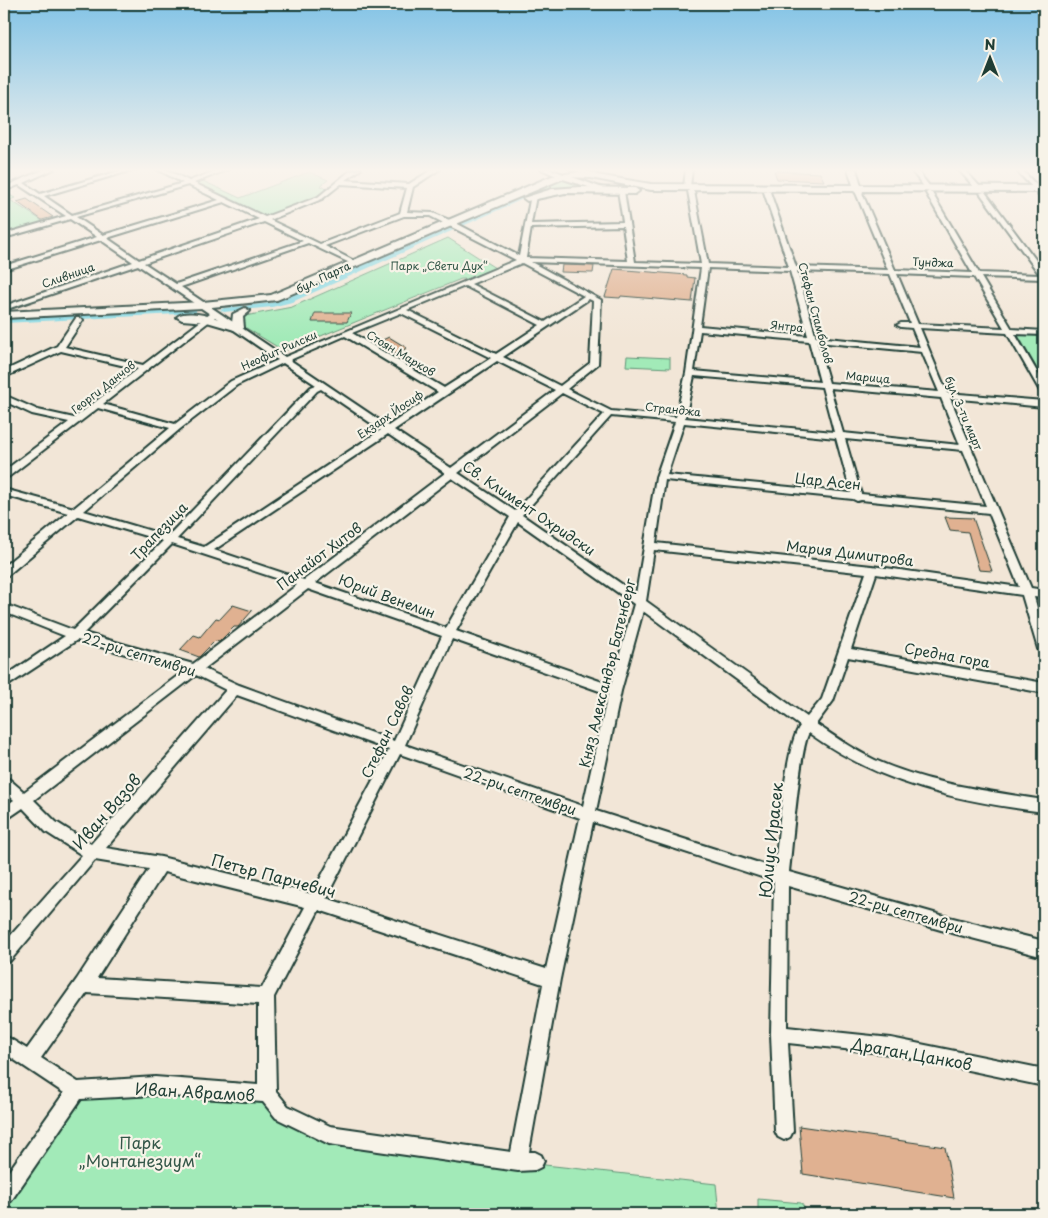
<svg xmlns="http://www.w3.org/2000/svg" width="1048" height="1218" viewBox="0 0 1048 1218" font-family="'Playpen Sans',sans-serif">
<rect width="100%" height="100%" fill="#f2e6d7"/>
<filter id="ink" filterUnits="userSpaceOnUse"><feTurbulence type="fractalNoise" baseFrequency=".02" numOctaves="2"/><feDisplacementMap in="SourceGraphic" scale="10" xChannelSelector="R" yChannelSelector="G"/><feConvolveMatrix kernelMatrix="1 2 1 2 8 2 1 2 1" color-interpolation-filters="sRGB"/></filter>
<g filter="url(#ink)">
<path fill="#a2eab8" stroke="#609476" d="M309 172 328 180 320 186 332 189 321 197 270 218 196 183 203 181 240 198Z
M559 178 588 187V188L534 190Z
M4 192 15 198 10 200 44 222 11 232 4 226Z
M448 238 495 268 468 279H461L284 351 243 326 241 320 245 316 292 307Z
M1018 335 1044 336V381Z
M627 356 670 358V368L626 366Z
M76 1091 267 1094 303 1123 518 1162 716 1184 719 1214H4V1194Z
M758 1199 801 1203 809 1214H758Z"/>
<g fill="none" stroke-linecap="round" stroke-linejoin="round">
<path fill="#89d9e4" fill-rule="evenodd" d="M566 187 569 189 568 190 532 195 292 302 272 307 224 312 220 310 224 308 271 303 286 298 529 192Z
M193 309H196V313L4 323V319Z"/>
</g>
<path fill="#e0b191" stroke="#1f3d34" d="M774 171 820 173 824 181 777 179Z
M27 199 34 204 53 217 42 220 17 202Z
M562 265 594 266 593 273 561 272Z
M614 269 687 275V277L695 278 692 302 621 296 620 298 605 297Z
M315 313H351L347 322H312Z
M389 337 407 348 395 354 376 343Z
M945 517 973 518 992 571 979 570 968 532 950 530Z
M233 605 252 611 238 627H234L219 642 215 641 199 657 180 650 194 635 200 637 216 618 220 619Z
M799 1126 945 1147 954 1198 803 1174Z"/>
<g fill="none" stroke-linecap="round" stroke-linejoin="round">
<g stroke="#1f3d34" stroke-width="4">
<path id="minor" d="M45 169H54L24 183 40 194 126 169H136L44 196 72 215 183 183 157 169H165L189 181 220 169H229L194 183 265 217 318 197 350 171 361 169 345 180 409 184 433 169H440L413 187 407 212 433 213 454 222 519 256 531 195 536 196 531 224 623 222 618 191 621 189 624 191 635 262 701 264 688 191 691 189 694 191 708 264 789 267 764 192 767 190 770 192 796 267 888 270 856 193 859 191 862 193 895 270 972 273 926 193 929 191 932 193 979 273 1040 275 980 193 985 192 1044 271V279L981 277 1012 329 1044 331V335L1015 334 1044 384V393L1040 391 1007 333 920 328 947 393 1044 401V407L950 398 1031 588 1044 590V598L1034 597 1044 631V653L1040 652 1038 649 1022 595 876 574 851 649 1044 683V693L848 657 833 701 816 724C835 737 854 750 875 760 928 784 988 791 1044 800V812C958 801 881 785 809 733 800 745 792 849 789 872L941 915 1044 941V957L941 930 788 886 787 1027 891 1038 1044 1069V1086L891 1054 788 1043 793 1131 790 1137 784 1140 778 1137 775 1131 771 1034 774 881 593 822 560 979 529 1152H535L541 1155 544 1161 541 1167 535 1170 518 1171 329 1144 276 1118 263 1102 155 1095 81 1099 11 1201 4 1203V1178L64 1093 4 1053V1035L27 1049 77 979 149 869 95 860 10 961 4 963V943L82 855 46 832 23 808 4 821V807L14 800 4 791V777L9 779 24 792 184 671 77 640 4 688V677L65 636 4 612V604L73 630 163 541 78 516 8 575 4 576V566L68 513 4 495V489L74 508 170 428 98 408 7 478 4 479V471L69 422 32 414 4 401V395L38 410 74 418 138 369 61 351 7 376H4V371L57 346 76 318H79L83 320 65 347 143 365 210 314 138 265 4 310V306L133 262 101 240 4 270V266L97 237 70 219 4 238V234L66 216 19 185 4 191V187ZM341 184 407 188 400 213 320 244 270 220 322 199ZM188 185 219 200 103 235 76 217ZM224 202 259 219 139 260 107 238ZM404 216H430L516 260 285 357 181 287 308 243 352 264H356V262L325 246ZM264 222 303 241 176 284 144 263ZM623 226 628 261 526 258 531 228ZM531 262 701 268 686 373 676 417 611 411 567 389 598 364 601 300ZM522 263 584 296 545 322 471 284ZM708 268 790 271 808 336 700 326ZM797 271 890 274 910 323H901L897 325 901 327 912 328 920 347 816 337ZM897 274 974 277 1004 328 918 324ZM465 286 540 325 496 354 407 310ZM589 299 593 301 590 363 560 386 503 357ZM401 313 491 358 444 388 352 333ZM215 317 278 360 231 381 175 424 103 404ZM700 331 809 341 820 382 694 371ZM345 336 438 392 388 426 290 360ZM817 342 922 352 939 392 829 383ZM497 361 555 390 451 468 394 430ZM283 363 316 385 311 387 168 536 84 511 180 429 237 385ZM694 376 822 387 834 432 685 418ZM830 388 941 398 960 445 843 433ZM321 389 381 430 204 547 177 539 317 391ZM562 393 604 414 515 511 458 473ZM611 416 675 422 656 477 636 594 522 515ZM684 423 836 438 851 493 667 475ZM388 434 445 473 304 580 214 550ZM845 439 963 450 986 506 861 494ZM452 478 510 517 446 628 315 583ZM665 480 853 499 857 501 861 500 989 513 1019 587 872 566 656 543ZM518 522 634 604 611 685 456 631ZM172 544 297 585 193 664 84 633ZM654 550 866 573 822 699 807 717 646 601ZM308 589 442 636 394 741 239 685 204 669ZM643 611 800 726C786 743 778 840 775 868L596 811 621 691ZM452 639 608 694 583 806 405 745ZM196 675 226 690 91 844 56 822 34 800ZM237 695 389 750 312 894 161 857 106 848ZM400 754 580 818 546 969 326 898ZM164 872 305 907 262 988 97 978ZM319 910 543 984 511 1152 330 1126 288 1106 276 1091 274 997ZM87 993 258 1004V1085L155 1077 78 1082 41 1058Z
M541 169H550L611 191 608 193 563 179Z
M570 169H581L597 174 594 176Z
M686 169H692L690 187 687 189 684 187Z
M910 169H916L930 187V189H926Z
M958 169H964L981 188V190H977Z
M1015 169H1021L1039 188V190H1035Z
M1038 193H1042L1044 201 1038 195Z"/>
</g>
<g stroke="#1f3d34" stroke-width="4">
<path id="secondary" d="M848 169H856L861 185 1044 186V192L863 191 862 195 859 196 854 191 651 190 591 178 567 177 277 300 203 308 4 318V312L203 302 271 295 552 176 579 172 651 184 853 185Z
M580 187 635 188 639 191 635 194 565 193 527 201 523 198 552 189Z
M245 308 250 311 243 317 244 328 238 331 207 322 182 320 177 317C186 308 220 319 232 323L233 314Z"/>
</g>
<use href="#minor" fill="#f7f3e8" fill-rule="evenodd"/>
<use href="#secondary" fill="#f7f3e8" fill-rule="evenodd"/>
</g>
</g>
<linearGradient id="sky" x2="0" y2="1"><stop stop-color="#82c3e6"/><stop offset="0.5" stop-color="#f9f4ed"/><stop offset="1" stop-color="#f9f4ed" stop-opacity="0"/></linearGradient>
<rect width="1048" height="340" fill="url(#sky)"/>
<g text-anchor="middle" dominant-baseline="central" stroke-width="4.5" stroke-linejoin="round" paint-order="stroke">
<g font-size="11" fill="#1f3d34" stroke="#f7f3e8">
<text transform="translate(933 262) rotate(2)">Тунджа</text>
<text transform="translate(68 275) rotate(-19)">Сливница</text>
<text transform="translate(323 277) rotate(-25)">бул. Парта</text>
<text transform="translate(816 313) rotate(75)">Стефан Стамболов</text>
<text transform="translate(787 326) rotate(6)">Янтра</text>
<text transform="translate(279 350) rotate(-24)">Неофит Рилски</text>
<text transform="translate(401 353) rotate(31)">Стоян Марков</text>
<text transform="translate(868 377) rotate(5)">Марица</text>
<text transform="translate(103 387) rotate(-38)">Георги Данчов</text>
<text transform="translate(673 409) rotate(6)">Странджа</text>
<text transform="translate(964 413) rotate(67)">бул. 3-ти март</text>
<text transform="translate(390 414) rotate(-34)">Екзарх Йосиф</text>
</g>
<g font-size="11" fill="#335748" stroke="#f7f3e8">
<text x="439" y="265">Парк „Свети Дух“</text>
</g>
<g font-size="14" fill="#1f3d34" stroke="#f7f3e8">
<text transform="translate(828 481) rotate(6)">Цар Асен</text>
<text transform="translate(529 508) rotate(34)">Св. Климент Охридски</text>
<text transform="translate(159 531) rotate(-46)">Трапезица</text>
<text transform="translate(850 553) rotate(7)">Мария Димитрова</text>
<text transform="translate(319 556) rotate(-37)">Панайот Хитов</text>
<text transform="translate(387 596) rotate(20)">Юрий Венелин</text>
<text transform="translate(139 654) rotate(17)">22-ри септември</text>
<text transform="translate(947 655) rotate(10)">Средна гора</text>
<text transform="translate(607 673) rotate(-76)">Княз Александър Батенберг</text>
<text transform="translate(387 732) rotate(-64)">Стефан Савов</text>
<text transform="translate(520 791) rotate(19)">22-ри септември</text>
<text transform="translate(906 912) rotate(16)">22-ри септември</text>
</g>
<g font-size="16" fill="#1f3d34" stroke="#f7f3e8">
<text transform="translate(106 811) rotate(-49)">Иван Вазов</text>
<text transform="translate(770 840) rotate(-84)">Юлиус Ирасек</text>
<text transform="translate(274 875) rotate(15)">Петър Парчевич</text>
<text transform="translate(912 1053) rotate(10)">Драган Цанков</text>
<text transform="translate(195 1091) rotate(3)">Иван Аврамов</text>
</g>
<g font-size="16" fill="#335748" stroke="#f7f3e8">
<text x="140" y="1142">Парк<tspan x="140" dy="18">„Монтанезиум“</tspan></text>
</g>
</g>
<rect width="1048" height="1218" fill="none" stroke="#f7f3e8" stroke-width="20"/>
<rect x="10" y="10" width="1028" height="1198" fill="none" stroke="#1f3d34" stroke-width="2" filter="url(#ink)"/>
<g transform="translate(990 58)" stroke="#f7f3e8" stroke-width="4" paint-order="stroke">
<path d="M0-4L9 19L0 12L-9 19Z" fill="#1f3d34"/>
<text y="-8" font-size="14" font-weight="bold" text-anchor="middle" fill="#1f3d34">N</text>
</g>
</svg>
